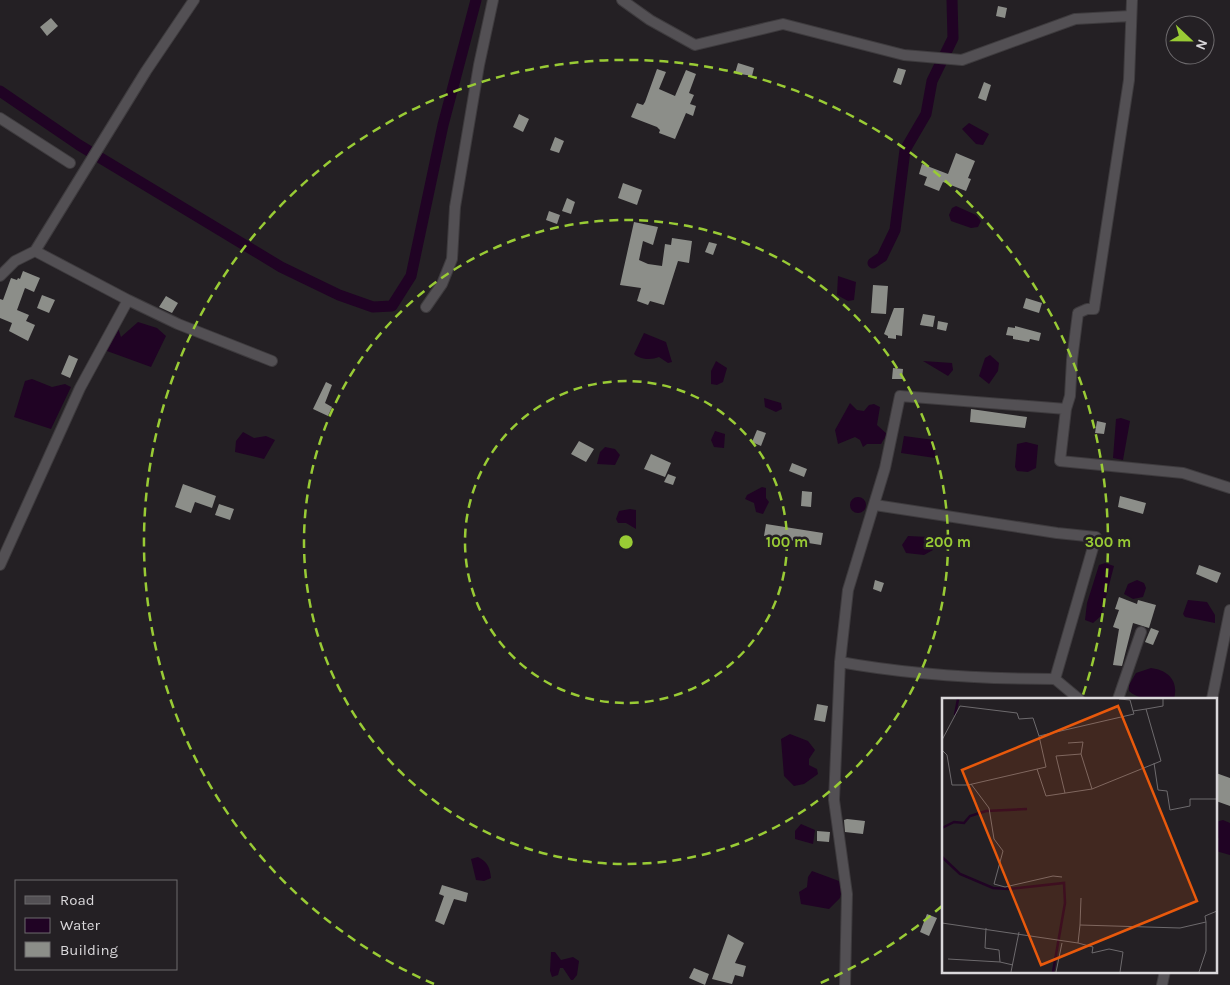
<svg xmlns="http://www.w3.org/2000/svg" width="1230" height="985" viewBox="0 0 1230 985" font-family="Karla,sans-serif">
<rect width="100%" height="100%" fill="#242024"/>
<path fill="#200324" d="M969 123 989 134 983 145 976 144 962 129Z
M956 206 976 215 981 221 978 227 971 228 951 221 949 215 952 208Z
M838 276 856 282 854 300 848 301 837 295Z
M138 322 157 328 166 336 151 367 107 351V347L117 325 121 337Z
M644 333 666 342 672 362 668 363 659 357C652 360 640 360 634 354Z
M990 355 999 363 998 371 989 384 979 376 985 358Z
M716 361 727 368 723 382 717 385 711 384V371Z
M923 361 952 363 953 370 948 376Z
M32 379 52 387 65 384 71 387 51 429 14 417 25 381Z
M764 398 781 403 782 409 776 412 765 407Z
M850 403 857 410 864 411 869 405 874 404 880 407 877 425 887 434 881 444H867L863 447 860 440 855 437 838 444 835 430Z
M1121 418 1130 421 1123 460 1113 458 1116 419Z
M715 431 725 434 724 448 714 447 711 440Z
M243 432 254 438 266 436 275 440 264 459 235 452 236 441Z
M904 436 934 440 935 458 901 453Z
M1026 442 1038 445 1036 468 1028 472 1017 471 1015 467 1017 444Z
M605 447 615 449 620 455 615 465 597 464 600 452Z
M762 487 766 488V498L769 502 763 514 756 512 754 503 745 499 747 495Z
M850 505a8 8 0 1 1 16 0a8 8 0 1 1-16 0Z
M630 509 636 510V529L626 523H618L616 519 619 511Z
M908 536 929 537 933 550 924 555 906 553 902 545Z
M1105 563 1114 566 1101 616 1093 623 1085 620 1087 603 1099 565Z
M1137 580 1144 583 1146 588 1143 597 1133 599 1124 594 1128 584Z
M1188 600 1207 602 1215 615V623L1185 617 1183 614Z
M1151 668C1168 670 1179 681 1174 699 1159 699 1141 702 1129 691V685L1136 673Z
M790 734 808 741 815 750 809 759V765L817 769 818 774 804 784 794 786 784 776 781 739Z
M1223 820 1230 823V855L1216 851V842L1219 839 1216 836V822Z
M801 824 815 830 813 844 795 839V831Z
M478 857C488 862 490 868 491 878L484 881 476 880 471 859Z
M812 871 839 881 842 888 840 898 829 909 801 904 799 892 807 887 808 877Z
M551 952H555L561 960 573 957 579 961 577 975 573 980H571L563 968H560L558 975 552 977 550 971Z"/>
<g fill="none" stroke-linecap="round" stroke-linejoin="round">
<path stroke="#200324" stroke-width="11" d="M0 91 79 145 281 267 339 295 373 307 392 306 411 276 443 125 476 0
M873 263 882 257 895 230 905 150 926 114 932 81 953 38 952 0"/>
</g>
<path fill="#8c8e89" d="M998 6 1007 8 1005 18 996 16Z
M51 18 58 26 47 36 40 27Z
M738 63 754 68 752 76 735 73Z
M898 68 906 70 901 85 893 82Z
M657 69 666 72 659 89 675 96 686 70 696 74 689 93 694 95 690 104 696 106 693 116 686 113 675 139 659 133 660 130 657 127 631 117 637 103 643 105 645 102Z
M984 82 991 85 986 101 978 98Z
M519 114 529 119 523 132 513 127Z
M555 137 564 141 559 153 550 150Z
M956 153 975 161 968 178 971 179 966 191 943 182 939 191 924 185 927 177 919 174 922 164 948 174Z
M623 183 642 190 637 205 618 198Z
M567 198 575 202 571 214 562 211Z
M549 211 560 215 557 224 546 220Z
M634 222 658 227 653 245 643 241 639 260 648 264 662 266 665 244 671 245 672 238 692 241 689 263 678 261 664 305 650 301 648 305 637 301 641 288 620 285Z
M709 242 717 244 713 255 705 252Z
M23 271 40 278 34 292 25 288 17 310 29 315 26 321 35 325 28 341 9 331 12 323 0 318V299L3 300 11 278 17 280 18 278 20 279Z
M873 285 888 286 886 314 871 313Z
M42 295 55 300 49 313 37 308Z
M166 296 178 303 172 313 159 307Z
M1026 298 1042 303 1039 313 1023 308Z
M894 308H904L902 336 896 335V339L888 338V336L884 334Z
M923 314 935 316 933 327 920 325Z
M938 321 948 323 946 331 937 329Z
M1015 326 1041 333 1039 341 1030 339 1029 342 1013 339V336L1006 335 1008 327 1015 328Z
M69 355 78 359 70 378 61 374Z
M893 368 903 369 902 379H892Z
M326 382 332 385 325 403 332 407 328 416 313 409Z
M971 409 1027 417 1025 428 970 422Z
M1097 421 1106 423 1104 434 1095 433Z
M757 430 766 433 761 446 752 442Z
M579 441 594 449 586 462 571 454Z
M651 454 671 463 665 477 644 469Z
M792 463 807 469 804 477 789 471Z
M668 474 676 477 673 485 664 482Z
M183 484 216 496 212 508 195 502 191 513 175 507Z
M802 491 812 492 811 507 801 506Z
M1120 496 1146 503 1143 514 1118 507Z
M219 504 234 509 230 520 215 515Z
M766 524 823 533 821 545 764 536Z
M1199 565 1221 573 1217 583 1196 574Z
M875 580 884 583 881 592 873 589Z
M1119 597 1137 604 1138 600 1156 605 1149 628 1133 623 1122 666 1113 665 1119 629 1113 627 1119 610 1115 609Z
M1151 628 1159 631 1153 645 1145 642Z
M817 704 828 706 825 722 814 720Z
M1216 773 1230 778V806L1216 801Z
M847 819 865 821 863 834 845 832 844 820Z
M817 831 830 832 829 842 817 841Z
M442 885 468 893 466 902 454 899 444 925 435 921 444 896 439 894Z
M927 914 937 918 929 936 920 932Z
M728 934 744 943 735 963 746 966 743 977 735 975 732 984 712 979Z
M694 968 709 974 705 985 689 978Z"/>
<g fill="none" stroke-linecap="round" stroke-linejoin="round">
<g stroke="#3e3b3e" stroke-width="12">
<path id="minor" d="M622 0 650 20 695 45 783 24 904 55 962 60 1075 19 1130 16
M1132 0 1129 80 1094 309H1087L1078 313 1072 360 1070 396 1066 409 1060 461 1183 473 1230 488
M0 118 70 163
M0 276 15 261 35 251
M128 300 178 324 272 361
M426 307 442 284 452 259 455 207 479 65 493 0
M875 505 1057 533 1096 537 1055 679
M0 565 80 388 128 300 35 251 146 71 194 0
M840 662 848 590 885 468 900 396 1066 409
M1055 679 1079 699
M1118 699 1141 632
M1212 699 1230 610
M845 985 847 894 834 800 840 662C911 675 982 679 1055 679
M1162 985 1165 971"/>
</g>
<use href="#minor" stroke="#535054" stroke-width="10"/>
</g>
<g fill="none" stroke="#99cb35" stroke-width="2.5" stroke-dasharray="9 6">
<circle cx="626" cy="542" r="161"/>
<circle cx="626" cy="542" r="322"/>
<path d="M942 906A482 482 0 0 1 818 984M434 984A482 482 0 1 1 1083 695"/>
</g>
<g transform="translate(942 698)">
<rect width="275" height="275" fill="#242024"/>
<path fill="none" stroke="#200324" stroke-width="2.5" d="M13 17 16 1M0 130 12 124 22 125 28 118 44 113 85 111M0 159 18 176 51 190 67 191 122 185 123 205 111 274"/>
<path fill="none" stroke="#6d6a6d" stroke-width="1" d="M177 1 188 2 191 13 204 11M0 42 18 8 75 15 77 21 91 20 97 38M126 45 141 44 139 56 150 91 219 63 204 11 221 8V1M0 52 5 57 10 87H26L104 69 97 38 192 16 191 13M212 65 216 92 225 93 228 112 248 108V101H275M95 71 104 98 150 91M29 86 47 110 52 141 61 153 52 186 63 189 111 178 120 179M123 95 114 58 139 56M0 225 136 245 138 227 238 230 264 224 263 218 275 213M138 227 139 200M44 230 43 250 57 252 58 264 71 267M136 245 151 249 150 255 167 251 181 254 178 274M6 261 58 264M69 274 77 234M114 274 120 245M257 274 264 253V224"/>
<path fill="#e8590c" fill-opacity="0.15" stroke="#e8590c" stroke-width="2.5" d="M176 8 255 203 99 267 20 72Z"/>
<rect width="275" height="275" fill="none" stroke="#dad8db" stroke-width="2.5"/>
</g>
<circle cx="626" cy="542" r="8" fill="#99cb35" stroke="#242024" stroke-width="2.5"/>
<g font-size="15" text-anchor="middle" font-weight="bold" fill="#99cb35" stroke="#242024" stroke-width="5" stroke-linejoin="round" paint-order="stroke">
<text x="787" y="547">100 m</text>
<text x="948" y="547">200 m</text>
<text x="1108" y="547">300 m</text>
</g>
<rect x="15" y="880" width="162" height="90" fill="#242024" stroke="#6d6a6d"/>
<rect x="25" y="896" width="25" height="8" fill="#535054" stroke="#6d6a6d"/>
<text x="60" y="905" font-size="15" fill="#dad8db">Road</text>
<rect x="25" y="918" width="25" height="15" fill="#200324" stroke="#6d6a6d"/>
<text x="60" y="930" font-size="15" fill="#dad8db">Water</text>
<rect x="25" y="942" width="25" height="15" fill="#8c8e89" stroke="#6d6a6d"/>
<text x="60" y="955" font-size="15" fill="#dad8db">Building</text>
<g transform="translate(1190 40) rotate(112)"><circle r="24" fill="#242024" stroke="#6d6a6d"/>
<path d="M0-4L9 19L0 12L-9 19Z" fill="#99cb35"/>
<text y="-8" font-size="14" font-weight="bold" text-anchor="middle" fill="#dad8db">N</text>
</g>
</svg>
